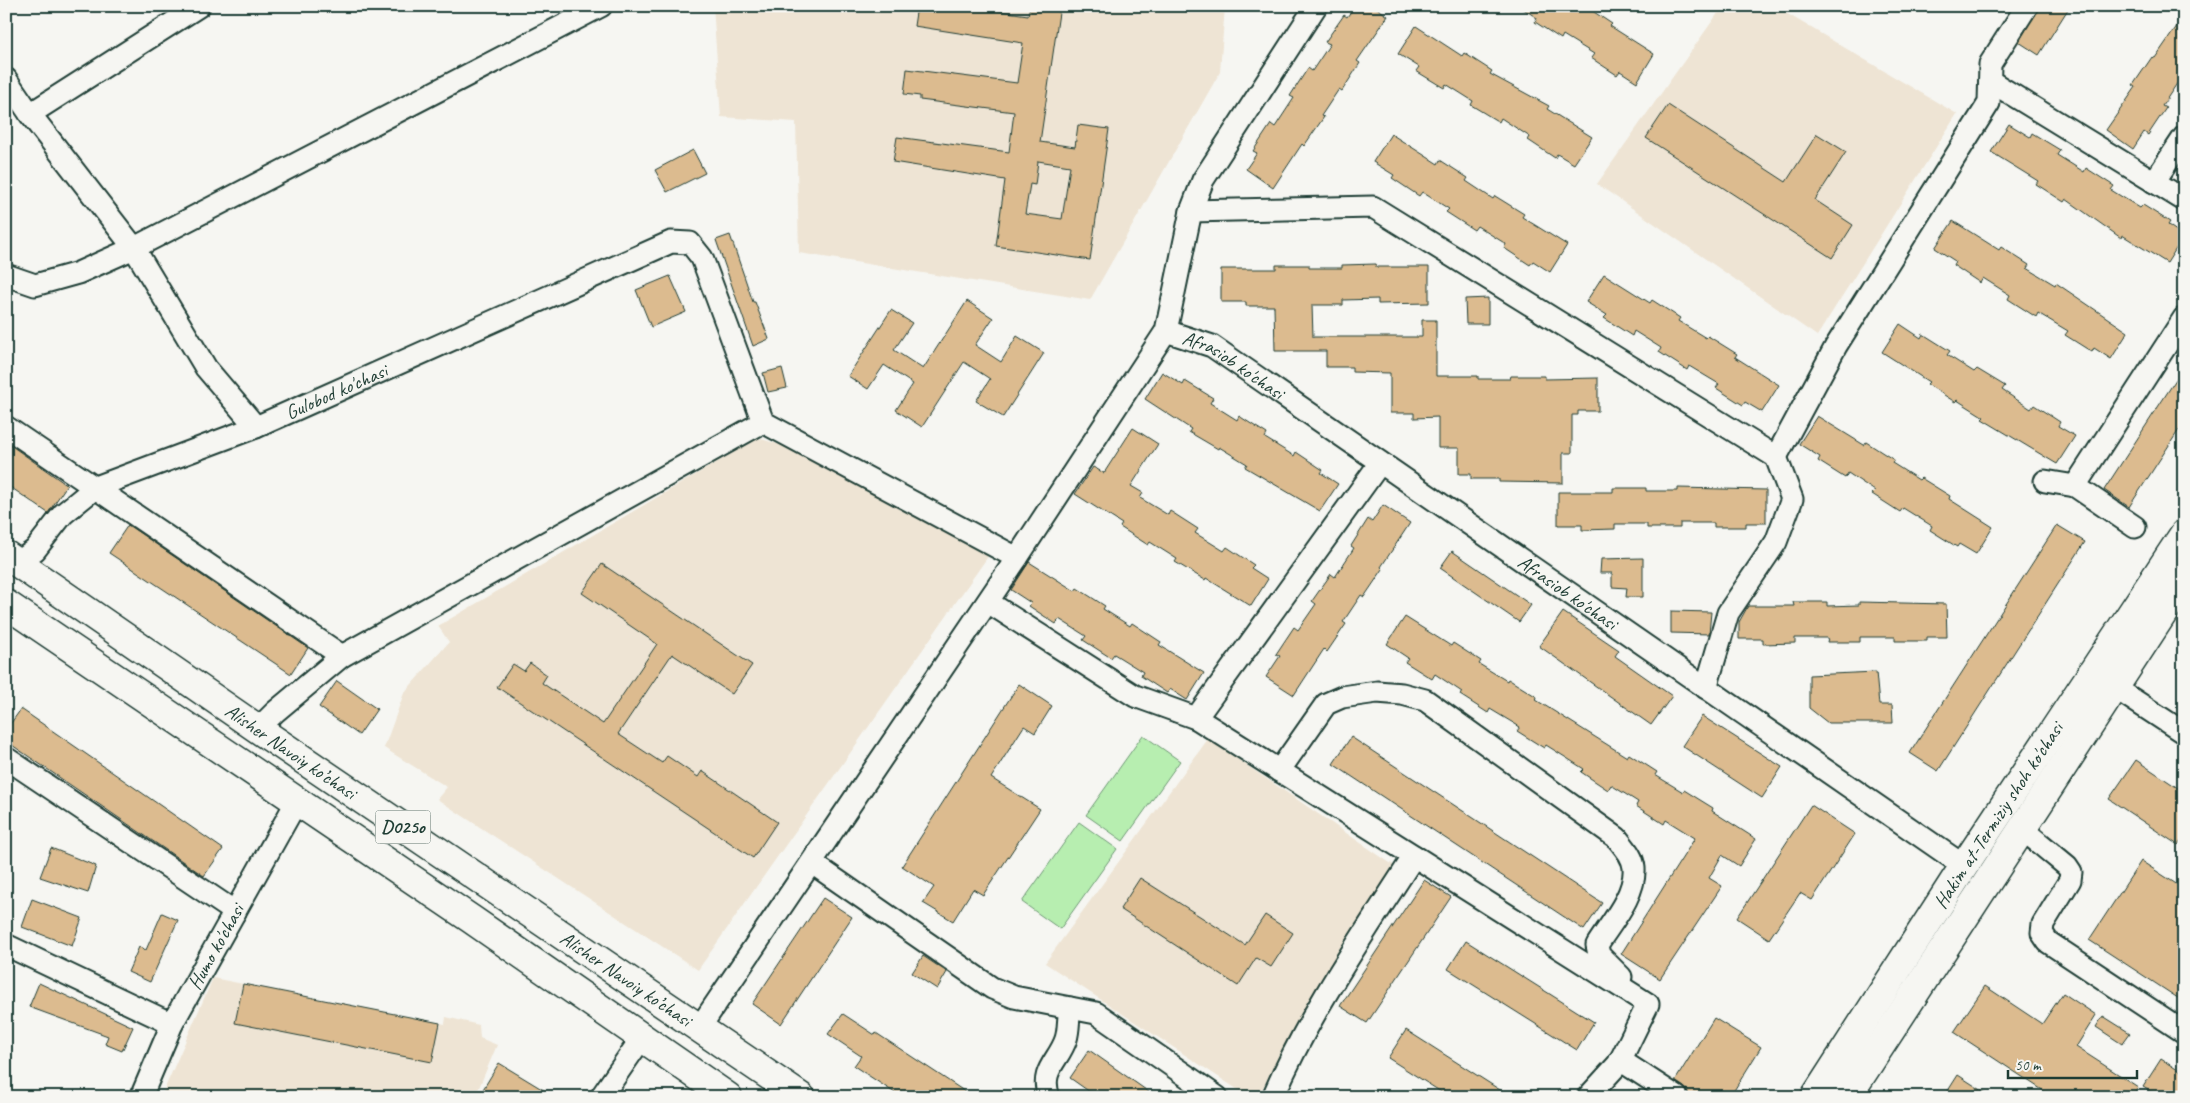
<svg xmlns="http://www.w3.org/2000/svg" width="2190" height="1103" viewBox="0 0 2190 1103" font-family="Caveat,sans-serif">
<rect width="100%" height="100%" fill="#f6f6f2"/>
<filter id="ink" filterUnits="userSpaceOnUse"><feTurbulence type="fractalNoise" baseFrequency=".02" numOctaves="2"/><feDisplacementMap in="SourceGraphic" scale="10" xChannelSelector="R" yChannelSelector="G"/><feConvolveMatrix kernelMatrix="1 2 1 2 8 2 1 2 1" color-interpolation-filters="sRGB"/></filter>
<g filter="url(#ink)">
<path fill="#eee4d4" d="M713 6H1225L1220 72 1090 300 799 253 796 122 721 117Z
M1723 6H1774L1957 114 1817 336 1597 184Z
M758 438 804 452 989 555 698 970 437 799 447 787 384 748 404 693 449 642 438 626Z
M1208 739 1399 869 1257 1097H1249L1045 963Z
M213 978 445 1024 446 1017 479 1025 480 1038 497 1045 475 1097H161Z"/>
<path fill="#b7eeb0" stroke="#6b9672" d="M1143 735 1180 761 1123 841 1086 815Z
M1079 822 1117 849 1060 929 1022 902Z"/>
<path fill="#dcbb8f" stroke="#1f3d34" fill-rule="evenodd" d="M917 6H964L1028 15 1030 6H1060L1040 142 1075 147 1078 125 1109 129 1090 260 996 246 1005 180 893 162 897 137 1009 152 1014 112 920 100V96L904 94 907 69 1017 83 1023 43 914 26ZM1038 161 1070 166 1062 219 1025 214 1030 184 1035 185Z
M1355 6H1374L1388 16 1357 61 1360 63 1342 91 1339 89 1321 116 1324 117 1304 146 1302 144 1273 188 1246 169 1257 153 1253 151 1271 124 1275 127 1294 98 1290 96 1308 68 1312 71 1330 44 1325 42 1344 15 1347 17Z
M1519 6H1585L1612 24 1610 26 1654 54 1637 82 1620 71 1617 75 1591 58 1594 54 1563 35 1561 39 1535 22 1537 18Z
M2039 6H2070L2039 55 2019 42Z
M2184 16V73L2162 106 2166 108 2148 135 2144 132 2133 149 2106 130 2136 87 2133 85 2152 57 2155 58Z
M1416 26 1462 56 1464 53 1492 71 1490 74 1549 106 1547 109 1592 137 1574 164 1557 154 1555 158 1528 140 1530 137 1501 118 1499 122 1471 105 1473 101 1446 84 1444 88 1416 71 1419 67 1398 54Z
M1668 105 1786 182 1817 134 1846 152 1815 200 1853 225 1832 258 1646 138Z
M2009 124 2030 137 2032 133 2060 150 2057 155 2084 172 2086 168 2114 186 2111 190 2140 208 2143 205 2170 222 2168 225 2184 236 2167 263 2122 235 2121 238 2066 199 2064 202 2036 184 2038 181 1991 152Z
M1391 134 1438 164 1440 160 1468 178 1466 181 1493 199 1495 196 1524 214 1522 217 1567 245 1550 272 1533 261 1530 265 1504 248 1506 244 1477 226 1474 230 1446 212 1449 209 1422 192 1419 196 1392 178 1394 175 1373 162Z
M693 150 705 173 667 192 655 170Z
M1953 221 1999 250 2001 247 2029 265 2027 268 2055 285 2056 283 2128 332 2111 359 2094 348 2092 352 2065 335 2068 331 2038 313 2036 317 2008 299 2010 295 1983 278 1980 283 1953 265 1955 261 1935 248Z
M730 235 753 302H755L769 339 753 346 716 240Z
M1376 264V267H1429V303L1378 304V299L1343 300V305H1312L1313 337H1422V320H1436V376H1478V379H1510L1511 376H1545V379L1598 378V411H1578V415H1572V453H1563V483L1499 482V479H1471V474H1459V448H1438V417L1414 418V413H1390V373L1352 372V367H1326V351H1275L1274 306H1246V302H1221V269H1276V265H1309V268H1342V265Z
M1604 274 1650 303 1652 300 1680 318 1678 321 1706 338 1708 336 1737 354 1735 357 1779 385 1762 412 1745 402 1743 405 1716 388 1719 384 1689 366 1687 370 1659 352 1661 348 1634 331 1632 336 1604 318 1607 315 1586 302Z
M670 276 686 312 651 327 636 290Z
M1488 298V324H1466L1465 299Z
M967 301 993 318 975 345 1001 362 1017 336 1044 353 1003 417 976 401 990 379 964 362 922 427 896 410 913 384 884 365 868 389 848 376 891 310 912 323 894 350 923 369Z
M1900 324 1921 338 1923 334 1950 351 1947 355 1974 372 1977 369 2005 386 2002 390 2031 409 2034 405 2060 422 2058 426 2075 436 2057 464 1982 419 1984 417 1957 400 1955 402 1927 384 1929 382 1882 352Z
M2184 367V422L2129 507 2104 490Z
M782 368 787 388 768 392 763 373Z
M1162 372 1183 385 1185 381 1213 398 1210 403 1237 420 1239 416 1267 434 1265 438 1294 456 1296 452 1323 470 1321 473 1338 484 1320 511 1245 467 1247 464 1219 447 1218 449 1189 432 1191 429 1145 399Z
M1817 416 1864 445 1866 442 1894 460 1892 463 1919 480 1921 478 1950 496 1949 499 1993 527 1976 554 1959 544 1957 547 1930 530 1932 526 1903 508 1900 512 1872 494 1875 491 1848 473 1845 478 1818 461 1820 457 1799 444Z
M1133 428 1158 444 1131 486 1143 493 1140 498 1168 515 1170 511 1198 529 1195 533 1224 551 1227 547 1254 565 1251 568 1268 579 1251 606 1206 578 1205 580 1175 562 1177 559 1150 542 1148 545 1120 527 1122 524 1075 494 1093 467 1104 473Z
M6 442 67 485 48 513 6 484Z
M1613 488H1646V491H1678V488L1766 490V523H1746V527H1714V523H1680V528H1647V524H1615V529L1582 530V525H1558V492H1613Z
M1383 505 1410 523 1381 567 1383 569 1364 597 1361 595 1343 622 1346 624 1327 652 1324 649 1294 695 1266 677 1280 656 1276 654 1294 627 1298 630 1316 604 1312 601 1331 574 1335 577 1354 548 1351 546 1368 519 1372 522Z
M128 525 308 648 291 674 109 553Z
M2057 525 2085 542 1938 771 1910 753Z
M1452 551 1531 605 1519 622 1440 568Z
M1643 558V597H1626L1627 588 1612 587V573H1600L1601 559Z
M1029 562 1075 591 1077 588 1105 606 1103 609 1130 626 1132 623 1161 642 1159 645 1204 673 1187 700 1170 689 1167 693 1141 676 1143 672 1114 654 1111 658 1083 640 1086 636 1059 619 1056 624 1029 606 1031 603 1011 590Z
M602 564 752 665 732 694 672 654 618 734 662 763 667 756 698 777 702 771 777 822 753 858 497 687 513 664 524 671 530 663 547 675 542 683 603 724 657 644 582 593Z
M1793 602H1827V606L1859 605V602L1946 604 1947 637H1927V641H1895V637H1860V642H1827L1828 638H1795V643L1763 644V639H1739V622L1748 606H1794Z
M1671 611 1711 612 1709 634 1671 633Z
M1563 612 1619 650 1615 656 1672 696 1651 725 1539 646Z
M1405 617 1451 646 1453 643 1481 661 1479 664 1507 681 1508 679 1537 697 1536 700 1627 757 1629 754 1657 772 1655 775 1683 792 1684 790 1713 808 1712 811 1756 839 1739 866 1722 855 1709 878 1722 886 1660 979 1621 954 1695 838 1666 820 1664 824 1636 806 1638 802 1611 785 1608 790 1581 772 1584 769 1546 745 1544 748 1517 731 1520 727 1490 709 1488 713 1460 695 1462 692 1435 674 1432 679 1405 662 1408 658 1387 644Z
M1876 672 1879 705H1892L1893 723H1828L1809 708V675Z
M337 681 377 709 359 735 319 707Z
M1019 684 1052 706 1035 733 1024 726 991 778 1040 809 983 895 973 889 953 921 923 903 934 887 902 866Z
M21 709 223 849 204 876 6 741V730Z
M1702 716 1782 767 1762 798 1682 746Z
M1351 737 1602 903 1584 930 1333 764Z
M2136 760 2184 792V837L2178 845 2109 799Z
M1811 805 1855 834 1812 900 1800 893 1769 939 1737 918Z
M51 848 96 866 88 893 40 877Z
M2141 861 2184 889V1002L2089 940Z
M1140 878 1245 945 1265 915 1293 933 1271 967 1256 958 1238 986 1120 909Z
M1424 880 1451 897 1367 1023 1340 1006Z
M823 898 852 917 781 1024 752 1004Z
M32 899 82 918 72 946 22 927Z
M162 913 178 920 150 982 128 972 139 947 146 950Z
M1466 941 1594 1022 1577 1050 1448 969Z
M923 956 947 972 937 989 912 973Z
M39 983 133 1027 122 1051 105 1044 108 1036 29 1007Z
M243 984 440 1023 432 1062 235 1023Z
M1985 986 2042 1024 2063 993 2096 1015 2076 1047 2138 1087 2131 1097H2053L1954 1032Z
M843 1014 875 1035 876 1033 973 1097H901L854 1066 861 1056 828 1034Z
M2103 1016 2130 1033 2122 1044 2096 1027Z
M1714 1018 1761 1047 1730 1097H1690L1684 1087 1675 1081Z
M1406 1030 1511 1097H1449L1388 1058Z
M1089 1050 1156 1097H1097L1070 1078Z
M2161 1059 2184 1074V1097H2160L2143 1087Z
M499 1063 555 1097H491L482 1091Z
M1958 1075 1992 1097H1944Z"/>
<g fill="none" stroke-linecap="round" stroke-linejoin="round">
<g stroke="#1f3d34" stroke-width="25">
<g id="minor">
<path d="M6 79 30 114 134 248 206 368 256 427"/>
<path d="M1990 81 2184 200"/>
<path d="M30 114 199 6"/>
<path d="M2154 182 2184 137"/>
<path d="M1191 211 1373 207 1776 457 1792 499 1776 542 1728 613 1706 688"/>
<path d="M6 275 35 285 78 273 134 248 601 6"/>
<path id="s1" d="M1166 331 1212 346 1964 866"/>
<path d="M6 427 342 656"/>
<path d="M1776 457 1836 346 1989 103 1990 64 2027 6"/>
<path d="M2045 481 2075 486"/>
<path d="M2135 527 2075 486 2184 318"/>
<path id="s2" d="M17 563 35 550 63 514 96 487 256 427 671 242 690 243 702 258 763 422 1017 558"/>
<path d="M988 602 1135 696 1196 718 1648 1004 1619 1063 1588 1097"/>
<path d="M2114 687 2184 733"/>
<path d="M1196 718 1380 463"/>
<path d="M258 729 275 712 342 656 763 422"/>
<path d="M6 758 235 912"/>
<path d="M1279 771 1326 704 1342 697 1377 692 1402 694 1425 700 1617 838C1624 847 1633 856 1634 868 1636 895 1610 924 1597 945L1599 955 1621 977"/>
<path d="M2021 828 2067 866 2071 872 2070 880 2043 924 2042 933 2048 942 2184 1032"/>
<path d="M812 863 992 988 1014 997 1096 1013 1217 1097"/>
<path d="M6 945 172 1024"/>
<path d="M700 1027 1017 558 1166 331 1191 211 1203 180 1316 6"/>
<path d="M1620 1060 1677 1097"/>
<path id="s3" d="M141 1097 172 1024 297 801"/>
<path d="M601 1097 641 1039"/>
<path d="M1049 1097C1039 1070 1059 1061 1066 1039 1069 1030 1068 1018 1070 1008"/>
<path d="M1273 1097C1310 1011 1364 934 1414 856"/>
</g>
</g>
<g stroke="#1f3d34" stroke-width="31">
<g id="major">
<path id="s4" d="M6 555 258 729 801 1097"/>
<path d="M6 604 471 919 728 1097"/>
<path id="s5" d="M1815 1097 1964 866 2184 534"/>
<path d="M1847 1097 2184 581"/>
</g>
</g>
<use href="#minor" stroke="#f6f6f2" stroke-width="21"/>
<use href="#major" stroke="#f6f6f2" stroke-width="28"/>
</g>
</g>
<g text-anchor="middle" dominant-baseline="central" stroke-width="5" stroke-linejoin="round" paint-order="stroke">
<rect fill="#f6f6f2" stroke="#60746d" stroke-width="1" x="375.5" y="810.5" width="55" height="33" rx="4"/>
<g font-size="19" font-weight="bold" fill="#1f3d34">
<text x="403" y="827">D025o</text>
</g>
<g font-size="20" fill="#1f3d34" stroke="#f6f6f2">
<text stroke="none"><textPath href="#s1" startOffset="76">Afrasiob ko'chasi</textPath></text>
<text stroke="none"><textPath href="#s2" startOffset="369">Gulobod ko'chasi</textPath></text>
<text stroke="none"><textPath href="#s1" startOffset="481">Afrasiob ko'chasi</textPath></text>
<text stroke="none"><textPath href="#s4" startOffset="346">Alisher Navoiy ko’chasi</textPath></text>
<text stroke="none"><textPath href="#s5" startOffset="336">Hakim at-Termiziy shoh ko'chasi</textPath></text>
<text stroke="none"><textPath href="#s3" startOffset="168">Humo ko'chasi</textPath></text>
<text stroke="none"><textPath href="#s4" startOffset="751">Alisher Navoiy ko’chasi</textPath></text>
</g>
</g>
<rect width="2190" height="1103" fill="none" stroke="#f6f6f2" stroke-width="25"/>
<rect x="12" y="12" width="2165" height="1078" fill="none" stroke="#1f3d34" stroke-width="2" filter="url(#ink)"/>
<path d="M2008 1070v8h129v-8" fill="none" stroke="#1f3d34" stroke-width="2.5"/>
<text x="2015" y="1070" font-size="15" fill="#1f3d34" stroke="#f6f6f2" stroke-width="4" paint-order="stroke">50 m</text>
</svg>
